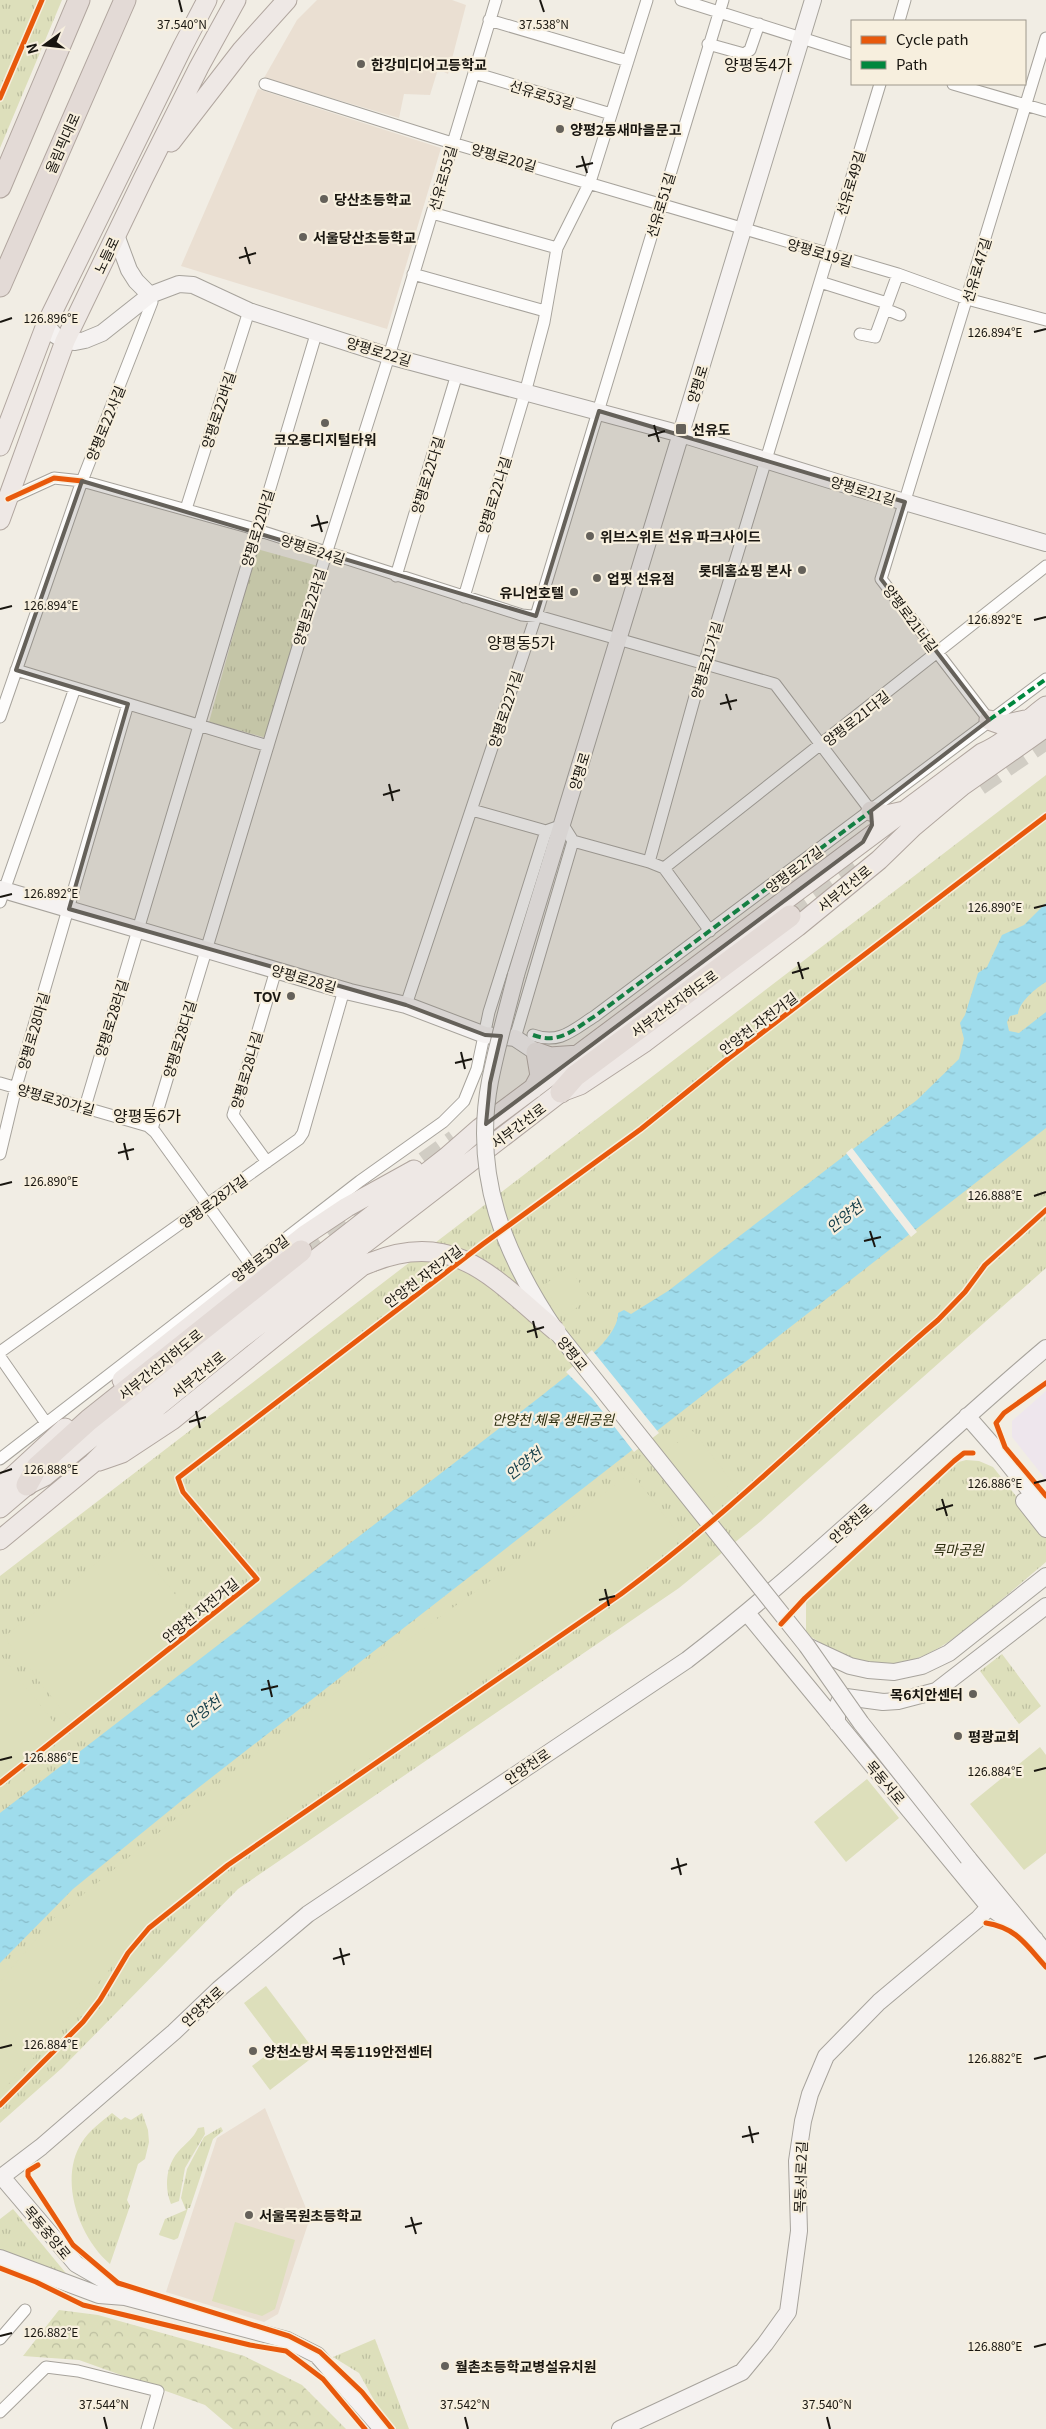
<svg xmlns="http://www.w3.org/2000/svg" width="1046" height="2429" viewBox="0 0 1046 2429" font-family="Georgia,'Noto Sans KR',serif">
<defs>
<pattern id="grass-tufts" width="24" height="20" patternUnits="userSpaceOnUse" patternTransform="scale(1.25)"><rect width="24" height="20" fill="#dddfbb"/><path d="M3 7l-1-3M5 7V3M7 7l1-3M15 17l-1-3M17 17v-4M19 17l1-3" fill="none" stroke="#bdbfa0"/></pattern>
<pattern id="forest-crowns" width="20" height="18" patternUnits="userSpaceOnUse" patternTransform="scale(1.25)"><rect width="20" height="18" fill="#dddfbb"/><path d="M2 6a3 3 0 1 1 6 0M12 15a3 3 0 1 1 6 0" fill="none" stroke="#bdbfa0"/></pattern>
<pattern id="water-ripples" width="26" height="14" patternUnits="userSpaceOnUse" patternTransform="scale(1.25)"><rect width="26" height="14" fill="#9fdcec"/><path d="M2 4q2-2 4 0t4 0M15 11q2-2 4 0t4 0" fill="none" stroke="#88bcc9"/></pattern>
</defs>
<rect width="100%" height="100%" fill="#f1ede4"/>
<path fill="#eadfd2" d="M317 0H452L466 5 448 74 438 69 430 95 404 94 399 118 264 78 297 20Z
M258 89 441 148 387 329 181 266Z
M265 2108 310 2218 278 2314 264 2322 166 2292 217 2138Z"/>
<path fill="#eee6ed" d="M1046 1391V1480L1012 1437V1421Z"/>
<path fill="url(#grass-tufts)" d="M0 0H62L0 148Z
M257 549 318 566 270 739 209 722Z
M1046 775V1268L761 1521 679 1588 238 1889 62 2068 0 2123V1576Z
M966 1460 979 1461 993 1467 1046 1534V1562C1026 1579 1007 1595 987 1612 945 1646 912 1675 853 1660 836 1655 821 1642 806 1634V1599L955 1463Z
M1002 1654 1041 1706 1019 1724 980 1671Z
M112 2113 121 2120 125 2117 131 2120 142 2113 148 2130 149 2142 145 2159 138 2164 127 2200 130 2206 110 2264C79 2238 58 2179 82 2142 89 2131 101 2122 112 2113Z
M204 2127 205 2134 185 2168 179 2201 171 2204C164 2187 166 2166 178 2152 186 2143 193 2139 198 2128Z
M221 2127 223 2131 213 2139 190 2208H188L178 2238 174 2240 159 2235 165 2219 186 2210 181 2198 187 2169 204 2137Z
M13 2209 69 2277 0 2251V2219Z
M375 2339 409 2429H390L359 2373 333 2357Z"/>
<path fill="url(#forest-crowns)" d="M59 2310 98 2315 244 2356 302 2385 346 2429H233L205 2405 79 2360 23 2356Z"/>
<path fill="#dddfbb" d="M568 1267 590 1297 566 1316 543 1286Z
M693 1431 733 1483 704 1505 664 1453Z
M631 1472 681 1537 619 1587 231 1854 165 1908 146 1927 23 2070 0 2092V1982L53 1919 266 1745 371 1666 500 1574Z
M129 1537 199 1624 74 1725 4 1637Z
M0 1654 63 1734 0 1783Z
M1040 1747 1046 1755V1853L1024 1870 970 1804Z
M867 1779 899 1818 846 1862 814 1822Z
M266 1986 317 2054 270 2090 252 2066 277 2047 244 2003Z
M235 2222 295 2240 275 2309 262 2316 212 2301Z"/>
<path fill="url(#water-ripples)" d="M1046 903V982C1036 988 1019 1002 1018 1014L1010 1016 1007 1022 1009 1031 1019 1033 1046 1012V1128L180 1802 73 1889 0 1963V1813L545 1393C564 1377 619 1340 618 1313L624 1310 631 1314 668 1291 917 1100 959 1059 964 1039 960 1023 965 1015 978 973 987 967 1002 935 1024 925Z"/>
<path fill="#f1ede4" d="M852 1148 917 1232 911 1237 846 1153Z
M592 1350 659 1433 634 1452 592 1398 566 1372Z"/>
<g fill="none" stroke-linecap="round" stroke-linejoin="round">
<path stroke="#d1cdc4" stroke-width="21" stroke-dasharray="21 11" stroke-linecap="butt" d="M979 785 1046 739
M790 916 857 869
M399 1181 455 1140
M301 1251 362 1207"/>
<g stroke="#a7a39c" stroke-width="13">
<path id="street" d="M681 0 852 54
M489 20 628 61
M899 21 905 0
M708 44 744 54 750 50 759 24
M474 73 611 114
M265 84 452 143 898 274 967 299 1046 320
M953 84 1046 111
M432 213 557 248
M413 274 545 311
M820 282 887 303
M885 309 900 315
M860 334 875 337 898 274
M8 499 54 478 82 481 248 527 522 615 541 617 775 684 871 811
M186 509 249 311
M396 576 457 374
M464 597 525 393 544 322 557 248 590 182 647 0
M16 670 268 746
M0 717 82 481 147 315 152 302 150 295
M989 720 881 579 1046 38
M472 810 546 831
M573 841 649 862 664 868 710 931
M649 862 704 664 880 84
M664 868 1046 566
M0 902 75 688
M406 1005 536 616 723 0
M533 1035C560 1045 574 1029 595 1016L1046 679
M0 1083 148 1126 155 1132 251 1265
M85 1107 317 331
M152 1129 326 554 389 356 496 0
M0 1154 16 1087 128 704
M267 1162 233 1115 276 970
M0 1352 299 1139 303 1133 344 990
M0 1357 46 1423
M0 1459 360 1181 443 1122 464 1101 477 1069 489 1012 546 831 563 825 573 841 515 1038
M0 2339 25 2310
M0 2412 46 2367 78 2371 158 2391 147 2429"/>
</g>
<g stroke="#a7a39c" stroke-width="18">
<path id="secondary" d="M116 235 129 270 136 281 150 295
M46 325 55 335 65 341 75 342 85 340 102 333 150 295 179 284 193 285 249 311 389 356 681 434 846 485 1046 543
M0 889 350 992 406 1005 485 1035 515 1038 536 1052
M516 975 813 0
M967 1416 1002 1456 1046 1511
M1024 1501 1046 1529
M747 1613 989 1907 1035 1939
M807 1646 850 1666 868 1670 894 1672 922 1666 949 1653 1046 1576
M837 1723V1707L840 1700 846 1697 883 1702 898 1701 936 1691 1046 1606
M968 1858 1046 1953
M2 2177 76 2264 102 2279 125 2297 287 2340 317 2355 382 2429
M0 2178 41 2147 174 2032 219 1989 308 1914 687 1660C813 1563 925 1450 1046 1348
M0 2258 99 2295 125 2297
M620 2429 742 2372 765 2344 788 2312 799 2231 797 2161 803 2121 810 2094 826 2056 879 2002 978 1919 989 1907"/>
</g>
<g stroke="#b1a69f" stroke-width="21">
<path id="primary" d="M171 142 242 50 287 0
M0 446 46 325 183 46 207 0
M0 520 65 341 143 179 199 67 236 0
M989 720 1003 725 1025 720
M871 811 886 815 904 811
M533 1089 540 1076 536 1052 550 1057 579 1055
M122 1380 305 1235 347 1207 414 1170
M99 1461 122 1453 172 1420 362 1266 372 1262
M0 1488 65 1428
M0 1508 27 1485 45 1476 174 1370 448 1156 480 1128 982 753C1007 743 1025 721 1046 706
M0 1540 93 1463 113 1443 242 1338 561 1092 580 1085 645 1042 797 927 879 860 913 827 962 786 1046 727"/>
</g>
<g stroke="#b1a69f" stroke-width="23">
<path id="highway" d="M0 187 79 0
M0 286 125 0
M561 1092 575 1076 790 916
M27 1485 37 1467 89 1420 301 1251"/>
</g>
<use href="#street" stroke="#fdfcfb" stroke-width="11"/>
<use href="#secondary" stroke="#f5f2f1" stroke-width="16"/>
<use href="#primary" stroke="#eee8e5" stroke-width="19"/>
<use href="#highway" stroke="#e3dad6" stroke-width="21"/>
<g stroke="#a7a39c" stroke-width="18" stroke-linecap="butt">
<path id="secondary-bridge" d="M516 975C507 1010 497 1046 490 1081 472 1176 504 1254 556 1331L807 1646 861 1723 968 1858"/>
</g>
<g stroke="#b1a69f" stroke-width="21" stroke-linecap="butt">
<path id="primary-bridge" d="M372 1262C456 1228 496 1281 556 1331"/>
</g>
<use href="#secondary-bridge" stroke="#f5f2f1" stroke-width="16"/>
<use href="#primary-bridge" stroke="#eee8e5" stroke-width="19"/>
<path stroke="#00873e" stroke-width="4" stroke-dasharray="8 4" stroke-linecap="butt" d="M989 720 1046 679
M533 1035C560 1045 574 1029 595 1016L871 811"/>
<g stroke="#f7efde" stroke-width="8">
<path id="cycleway" d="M0 98 42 0
M8 499 54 478 82 481
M1046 1383 1004 1413 996 1423 1005 1447 1046 1496
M781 1624 805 1598 954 1461 964 1453H973
M0 1783 257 1579 183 1492 178 1478 483 1244 641 1129 729 1058 1046 816
M986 1923C1017 1928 1026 1945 1046 1967
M0 2105 83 2022 100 2000 128 1953 149 1928 228 1865 621 1594C734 1510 832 1411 938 1320L965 1292 985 1265 1046 1210
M38 2165 28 2171V2176L73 2245 118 2283 289 2336 320 2352 362 2392 392 2429
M0 2268 36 2282 83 2305 250 2345 286 2351 323 2379 365 2429"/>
</g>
<use href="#cycleway" stroke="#e8590c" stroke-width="5"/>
</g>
<path fill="#65615a" fill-opacity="0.2" stroke="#65615a" stroke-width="4" stroke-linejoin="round" d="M599 411 905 502 881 579 989 720 871 811 872 825 863 842 486 1124 490 1083 501 1036 485 1035 406 1005 69 909 128 704 16 670 82 481 536 616Z"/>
<path fill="none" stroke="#191610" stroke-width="2" d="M179 0 182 12M540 0 544 12M582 156 587 173M576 167 593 163M245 247 250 264M239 258 256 253M0 322 12 318M1034 332 1046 329M654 425 659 442M648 436 665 431M317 515 322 532M311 526 328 522M0 609 12 606M1034 620 1046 617M726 694 731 710M720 704 737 700M389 784 393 801M383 795 400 790M0 897 12 894M1034 908 1046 905M798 962 803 979M792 973 809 968M461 1052 465 1069M455 1063 472 1059M124 1143 128 1160M118 1153 134 1149M0 1185 12 1182M1034 1196 1046 1192M870 1231 875 1247M864 1241 881 1237M533 1321 537 1338M527 1332 544 1327M196 1411 200 1428M189 1422 206 1417M0 1473 12 1469M1034 1483 1046 1480M942 1499 947 1516M936 1510 953 1505M605 1589 609 1606M599 1600 615 1596M268 1680 272 1697M261 1690 278 1686M0 1760 12 1757M1034 1771 1046 1768M677 1858 681 1875M671 1869 687 1864M340 1948 344 1965M333 1959 350 1954M0 2048 12 2045M1034 2059 1046 2056M749 2126 753 2143M742 2137 759 2133M411 2217 416 2234M405 2227 422 2223M0 2336 12 2333M1034 2347 1046 2344M104 2417 107 2429M465 2417 468 2429M827 2417 830 2429"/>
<g fill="#65615a" stroke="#f7efde" stroke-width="2">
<circle cx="361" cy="64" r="5"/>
<circle cx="560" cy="129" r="5"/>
<circle cx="324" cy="199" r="5"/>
<circle cx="303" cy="237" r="5"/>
<circle cx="325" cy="423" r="5"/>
<rect x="675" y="423" width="12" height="12" rx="2.5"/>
<circle cx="590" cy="536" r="5"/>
<circle cx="802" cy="570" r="5"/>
<circle cx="597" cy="578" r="5"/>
<circle cx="574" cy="592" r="5"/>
<circle cx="291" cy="996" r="5"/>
<circle cx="973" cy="1694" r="5"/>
<circle cx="958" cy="1736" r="5"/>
<circle cx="253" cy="2051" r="5"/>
<circle cx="249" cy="2215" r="5"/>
<circle cx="445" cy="2366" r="5"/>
</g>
<g text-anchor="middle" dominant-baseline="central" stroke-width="4.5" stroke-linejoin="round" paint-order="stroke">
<g font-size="14" font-weight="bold" fill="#191610" stroke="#f7efde" text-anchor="start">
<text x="371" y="64">한강미디어고등학교</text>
<text x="570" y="129">양평2동새마을문고</text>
<text x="334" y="199">당산초등학교</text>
<text x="313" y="237">서울당산초등학교</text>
<text x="692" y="429">선유도</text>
<text x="325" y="439" text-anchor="middle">코오롱디지털타워</text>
<text x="600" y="536">위브스위트 선유 파크사이드</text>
<text x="792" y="570" text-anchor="end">롯데홈쇼핑 본사</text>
<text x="607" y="578">업핏 선유점</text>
<text x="564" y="592" text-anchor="end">유니언호텔</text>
<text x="281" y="996" text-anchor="end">TOV</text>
<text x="963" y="1694" text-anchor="end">목6치안센터</text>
<text x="968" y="1736">평광교회</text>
<text x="263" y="2051">양천소방서 목동119안전센터</text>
<text x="259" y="2215">서울목원초등학교</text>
<text x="455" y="2366">월촌초등학교병설유치원</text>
</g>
<g font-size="14" fill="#191610" stroke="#f7efde">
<text transform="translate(542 94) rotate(17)">선유로53길</text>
<text transform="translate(62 143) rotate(-66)">올림픽대로</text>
<text transform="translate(504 157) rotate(16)">양평로20길</text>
<text transform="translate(442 178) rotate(-74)">선유로55길</text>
<text transform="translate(850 183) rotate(-73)">선유로49길</text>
<text transform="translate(660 205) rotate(-73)">선유로51길</text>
<text transform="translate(820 252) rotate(16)">양평로19길</text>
<text transform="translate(106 255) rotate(-65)">노들로</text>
<text transform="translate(976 270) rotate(-73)">선유로47길</text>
<text transform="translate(379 351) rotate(17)">양평로22길</text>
<text transform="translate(697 384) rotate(-73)">양평로</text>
<text transform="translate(218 410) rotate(-72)">양평로22바길</text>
<text transform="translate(105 423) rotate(-68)">양평로22사길</text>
<text transform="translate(427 475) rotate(-73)">양평로22다길</text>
<text transform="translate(863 490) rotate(17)">양평로21길</text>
<text transform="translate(494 495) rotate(-73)">양평로22나길</text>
<text transform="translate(257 528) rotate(-73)">양평로22마길</text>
<text transform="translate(313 549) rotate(18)">양평로24길</text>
<text transform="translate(309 607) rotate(-73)">양평로22라길</text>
<text transform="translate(911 618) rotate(53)">양평로21나길</text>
<text transform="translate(706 660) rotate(-74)">양평로21가길</text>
<text transform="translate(505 709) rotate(-72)">양평로22가길</text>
<text transform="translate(856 718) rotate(-38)">양평로21다길</text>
<text transform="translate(579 771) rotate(-73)">양평로</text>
<text transform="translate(794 869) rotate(-37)">양평로27길</text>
<text transform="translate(844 888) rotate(-39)">서부간선로</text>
<text transform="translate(304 978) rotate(16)">양평로28길</text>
<text transform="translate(674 1003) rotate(-36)">서부간선지하도로</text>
<text transform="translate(111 1018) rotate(-73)">양평로28라길</text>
<text transform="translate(758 1023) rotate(-37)">안양천 자전거길</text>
<text transform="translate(33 1031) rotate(-74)">양평로28마길</text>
<text transform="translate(179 1039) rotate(-73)">양평로28다길</text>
<text transform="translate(246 1070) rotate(-74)">양평로28나길</text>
<text transform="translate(56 1099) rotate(16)">양평로30가길</text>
<text transform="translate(518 1125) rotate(-37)">서부간선로</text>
<text transform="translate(213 1201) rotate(-36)">양평로28가길</text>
<text transform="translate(260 1258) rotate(-37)">양평로30길</text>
<text transform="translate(423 1276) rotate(-37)">안양천 자전거길</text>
<text transform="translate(573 1353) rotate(51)">양평교</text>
<text transform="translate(160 1364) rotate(-39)">서부간선지하도로</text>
<text transform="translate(198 1374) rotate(-39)">서부간선로</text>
<text transform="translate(850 1523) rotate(-42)">안양천로</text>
<text transform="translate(200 1610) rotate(-39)">안양천 자전거길</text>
<text transform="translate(527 1766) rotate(-34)">안양천로</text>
<text transform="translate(886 1782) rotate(50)">목동서로</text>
<text transform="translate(202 2006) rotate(-43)">안양천로</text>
<text transform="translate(800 2177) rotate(-88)">목동서로2길</text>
<text transform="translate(48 2232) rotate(50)">목동중앙로</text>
</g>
<g font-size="14" font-style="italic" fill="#2b2d0e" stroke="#f7efde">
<text x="553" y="1419">안양천 체육 생태공원</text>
<text x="958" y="1549">목마공원</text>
</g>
<g font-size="15" font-style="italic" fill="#18414c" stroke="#f7efde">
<text transform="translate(844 1216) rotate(-38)">안양천</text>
<text transform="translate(523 1463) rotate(-38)">안양천</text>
<text transform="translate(202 1711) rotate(-38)">안양천</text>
</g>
<g font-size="16" fill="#191610" stroke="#f7efde">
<text x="758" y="64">양평동4가</text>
<text x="521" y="642">양평동5가</text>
<text x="147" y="1115">양평동6가</text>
</g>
</g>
<g font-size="12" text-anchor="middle" fill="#191610" stroke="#f7efde" stroke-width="4.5" stroke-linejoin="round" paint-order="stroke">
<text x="182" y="29">37.540°N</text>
<text x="544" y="29">37.538°N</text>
<text x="51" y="323">126.896°E</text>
<text x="995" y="337">126.894°E</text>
<text x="51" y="610">126.894°E</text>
<text x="995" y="624">126.892°E</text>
<text x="51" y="898">126.892°E</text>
<text x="995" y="912">126.890°E</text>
<text x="51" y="1186">126.890°E</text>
<text x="995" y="1200">126.888°E</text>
<text x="51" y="1474">126.888°E</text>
<text x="995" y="1488">126.886°E</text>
<text x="51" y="1762">126.886°E</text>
<text x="995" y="1776">126.884°E</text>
<text x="51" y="2049">126.884°E</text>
<text x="995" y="2063">126.882°E</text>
<text x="51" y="2337">126.882°E</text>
<text x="995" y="2351">126.880°E</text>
<text x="104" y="2409">37.544°N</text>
<text x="465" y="2409">37.542°N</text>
<text x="827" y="2409">37.540°N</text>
</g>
<rect x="851" y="20" width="175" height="65" fill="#f7efde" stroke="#9e988c"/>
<rect x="861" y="36" width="25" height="8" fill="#e8590c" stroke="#9e988c"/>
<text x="896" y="45" font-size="15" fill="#191610">Cycle path</text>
<rect x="861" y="61" width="25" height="8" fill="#00873e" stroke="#9e988c"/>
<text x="896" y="70" font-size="15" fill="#191610">Path</text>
<g transform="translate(45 45) rotate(255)" stroke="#f7efde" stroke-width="4" paint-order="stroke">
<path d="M0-4L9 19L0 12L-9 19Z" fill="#191610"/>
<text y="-8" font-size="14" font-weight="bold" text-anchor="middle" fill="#191610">N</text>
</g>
</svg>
